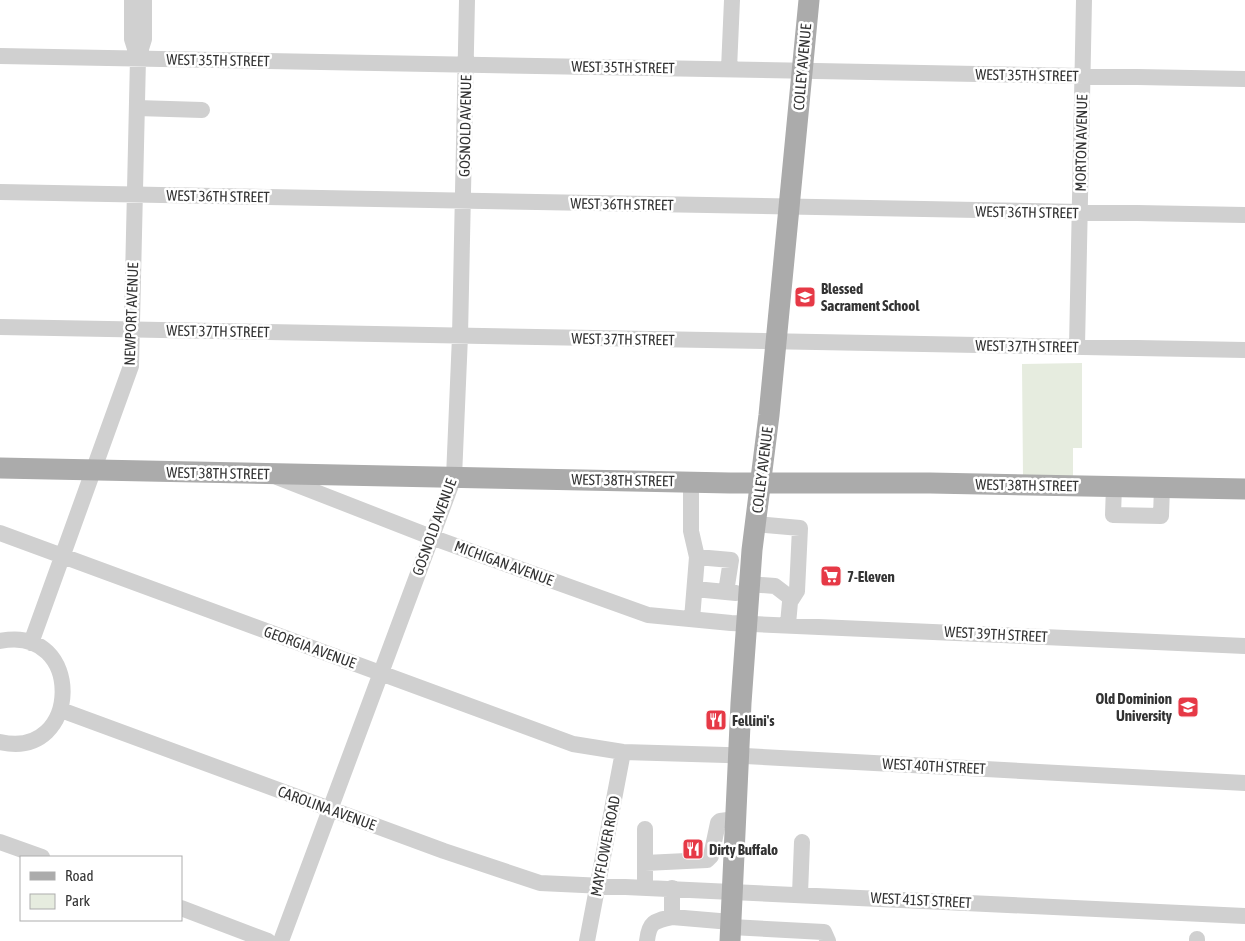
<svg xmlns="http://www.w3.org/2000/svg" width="1245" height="941" viewBox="0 0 1245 941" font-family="'Asap Condensed',sans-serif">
<rect width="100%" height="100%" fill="#fff"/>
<path fill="#e6ecdf" d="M1082 363V448H1073V476L1023 477 1022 364Z"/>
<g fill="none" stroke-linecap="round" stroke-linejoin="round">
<path stroke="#d0d0d0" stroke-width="16" d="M132 0V39L138 58
M0 56 1245 79
M729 69 732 0
M137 108 202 110
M0 192 1245 215
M0 327 1245 350
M1077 347 1084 0
M277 477 431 537 648 615 731 623 1245 646
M691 482V531L697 557
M1114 486 1113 515 1161 516 1162 487
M755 524 800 528 797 591 790 602 788 624
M0 533 573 744 623 752 726 755 1245 783
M749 584 775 586 792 599
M695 589 736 593
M692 619 697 557 731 560 726 592
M0 641C85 624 82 761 0 742
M31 643 131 366 138 58 144 39V0
M61 710 444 851 540 883 1245 916
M0 842 42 857
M645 863 707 860 711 856 718 823 720 821 736 819
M645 888V829
M672 888V917L731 922
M800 894 802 842
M181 908 268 941
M731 927 824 932 828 941
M281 941 454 477 460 336 467 0
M587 941 623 752
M647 941C649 922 654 921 672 917
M1197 941V939"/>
<path stroke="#ababab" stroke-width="21" d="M0 468 730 483H930L1245 489
M730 941 741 703 752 550 769 415 809 0"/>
</g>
<defs>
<g id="school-square" transform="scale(1.125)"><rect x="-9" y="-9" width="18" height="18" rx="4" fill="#e63946" stroke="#fff"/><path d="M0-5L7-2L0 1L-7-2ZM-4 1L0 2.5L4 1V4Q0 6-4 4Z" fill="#fff"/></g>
<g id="supermarket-square" transform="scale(1.125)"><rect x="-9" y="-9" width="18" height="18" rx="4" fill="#e63946" stroke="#fff"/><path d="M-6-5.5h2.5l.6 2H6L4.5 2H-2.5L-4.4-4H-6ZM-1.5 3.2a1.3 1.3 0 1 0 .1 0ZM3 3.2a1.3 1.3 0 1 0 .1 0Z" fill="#fff"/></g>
<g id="university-square" transform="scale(1.125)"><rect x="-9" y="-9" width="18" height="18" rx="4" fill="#e63946" stroke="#fff"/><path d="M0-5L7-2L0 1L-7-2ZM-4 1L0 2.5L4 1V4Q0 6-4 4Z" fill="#fff"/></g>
<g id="restaurant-square" transform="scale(1.125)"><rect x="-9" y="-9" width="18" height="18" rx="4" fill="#e63946" stroke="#fff"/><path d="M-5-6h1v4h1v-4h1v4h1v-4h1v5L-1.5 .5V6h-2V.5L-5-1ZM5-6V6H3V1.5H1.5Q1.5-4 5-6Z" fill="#fff"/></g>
</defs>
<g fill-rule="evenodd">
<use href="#school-square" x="805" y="297"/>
<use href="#supermarket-square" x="831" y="576"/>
<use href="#university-square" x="1188" y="707"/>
<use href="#restaurant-square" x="716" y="720"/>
<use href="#restaurant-square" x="693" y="849"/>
</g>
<g text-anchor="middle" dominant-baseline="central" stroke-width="5" stroke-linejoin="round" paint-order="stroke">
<g font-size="15" fill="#333" stroke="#fff">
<text transform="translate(218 60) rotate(1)">WEST 35TH STREET</text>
<text transform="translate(623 67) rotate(1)">WEST 35TH STREET</text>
<text transform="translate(802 67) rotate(-85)">COLLEY AVENUE</text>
<text transform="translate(1027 75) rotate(1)">WEST 35TH STREET</text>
<text transform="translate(465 126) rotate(-89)">GOSNOLD AVENUE</text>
<text transform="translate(1081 143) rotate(-89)">MORTON AVENUE</text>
<text transform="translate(218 196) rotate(1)">WEST 36TH STREET</text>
<text transform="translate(622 204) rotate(1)">WEST 36TH STREET</text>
<text transform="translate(1027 212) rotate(1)">WEST 36TH STREET</text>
<text transform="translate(131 314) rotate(-88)">NEWPORT AVENUE</text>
<text transform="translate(218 331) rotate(1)">WEST 37TH STREET</text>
<text transform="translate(623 339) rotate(1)">WEST 37TH STREET</text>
<text transform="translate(1027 346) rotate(1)">WEST 37TH STREET</text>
<text transform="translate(762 470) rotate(-83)">COLLEY AVENUE</text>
<text transform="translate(218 473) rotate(1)">WEST 38TH STREET</text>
<text transform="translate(623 480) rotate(1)">WEST 38TH STREET</text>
<text transform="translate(1027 485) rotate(1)">WEST 38TH STREET</text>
<text transform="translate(434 527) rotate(-70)">GOSNOLD AVENUE</text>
<text transform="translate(504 563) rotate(20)">MICHIGAN AVENUE</text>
<text transform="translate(996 634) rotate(3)">WEST 39TH STREET</text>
<text transform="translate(310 647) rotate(20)">GEORGIA AVENUE</text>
<text transform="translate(934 766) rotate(3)">WEST 40TH STREET</text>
<text transform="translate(327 808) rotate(20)">CAROLINA AVENUE</text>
<text transform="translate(605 846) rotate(-79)">MAYFLOWER ROAD</text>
<text transform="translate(921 900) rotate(3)">WEST 41ST STREET</text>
</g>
<g font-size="15" font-weight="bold" fill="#333" stroke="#fff" text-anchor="start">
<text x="821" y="288">Blessed<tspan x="821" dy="17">Sacrament School</tspan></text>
<text x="847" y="576">7-Eleven</text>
<text x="1172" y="698" text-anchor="end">Old Dominion<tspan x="1172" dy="17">University</tspan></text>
<text x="732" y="720">Fellini's</text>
<text x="709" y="849">Dirty Buffalo</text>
</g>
</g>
<rect x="20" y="856" width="162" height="65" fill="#ffffff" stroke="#adadad"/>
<rect x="30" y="872" width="25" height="8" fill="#ababab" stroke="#adadad"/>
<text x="65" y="881" font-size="15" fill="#333333">Road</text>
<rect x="30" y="894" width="25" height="15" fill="#e6ecdf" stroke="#adadad"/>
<text x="65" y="906" font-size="15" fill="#333333">Park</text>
</svg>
